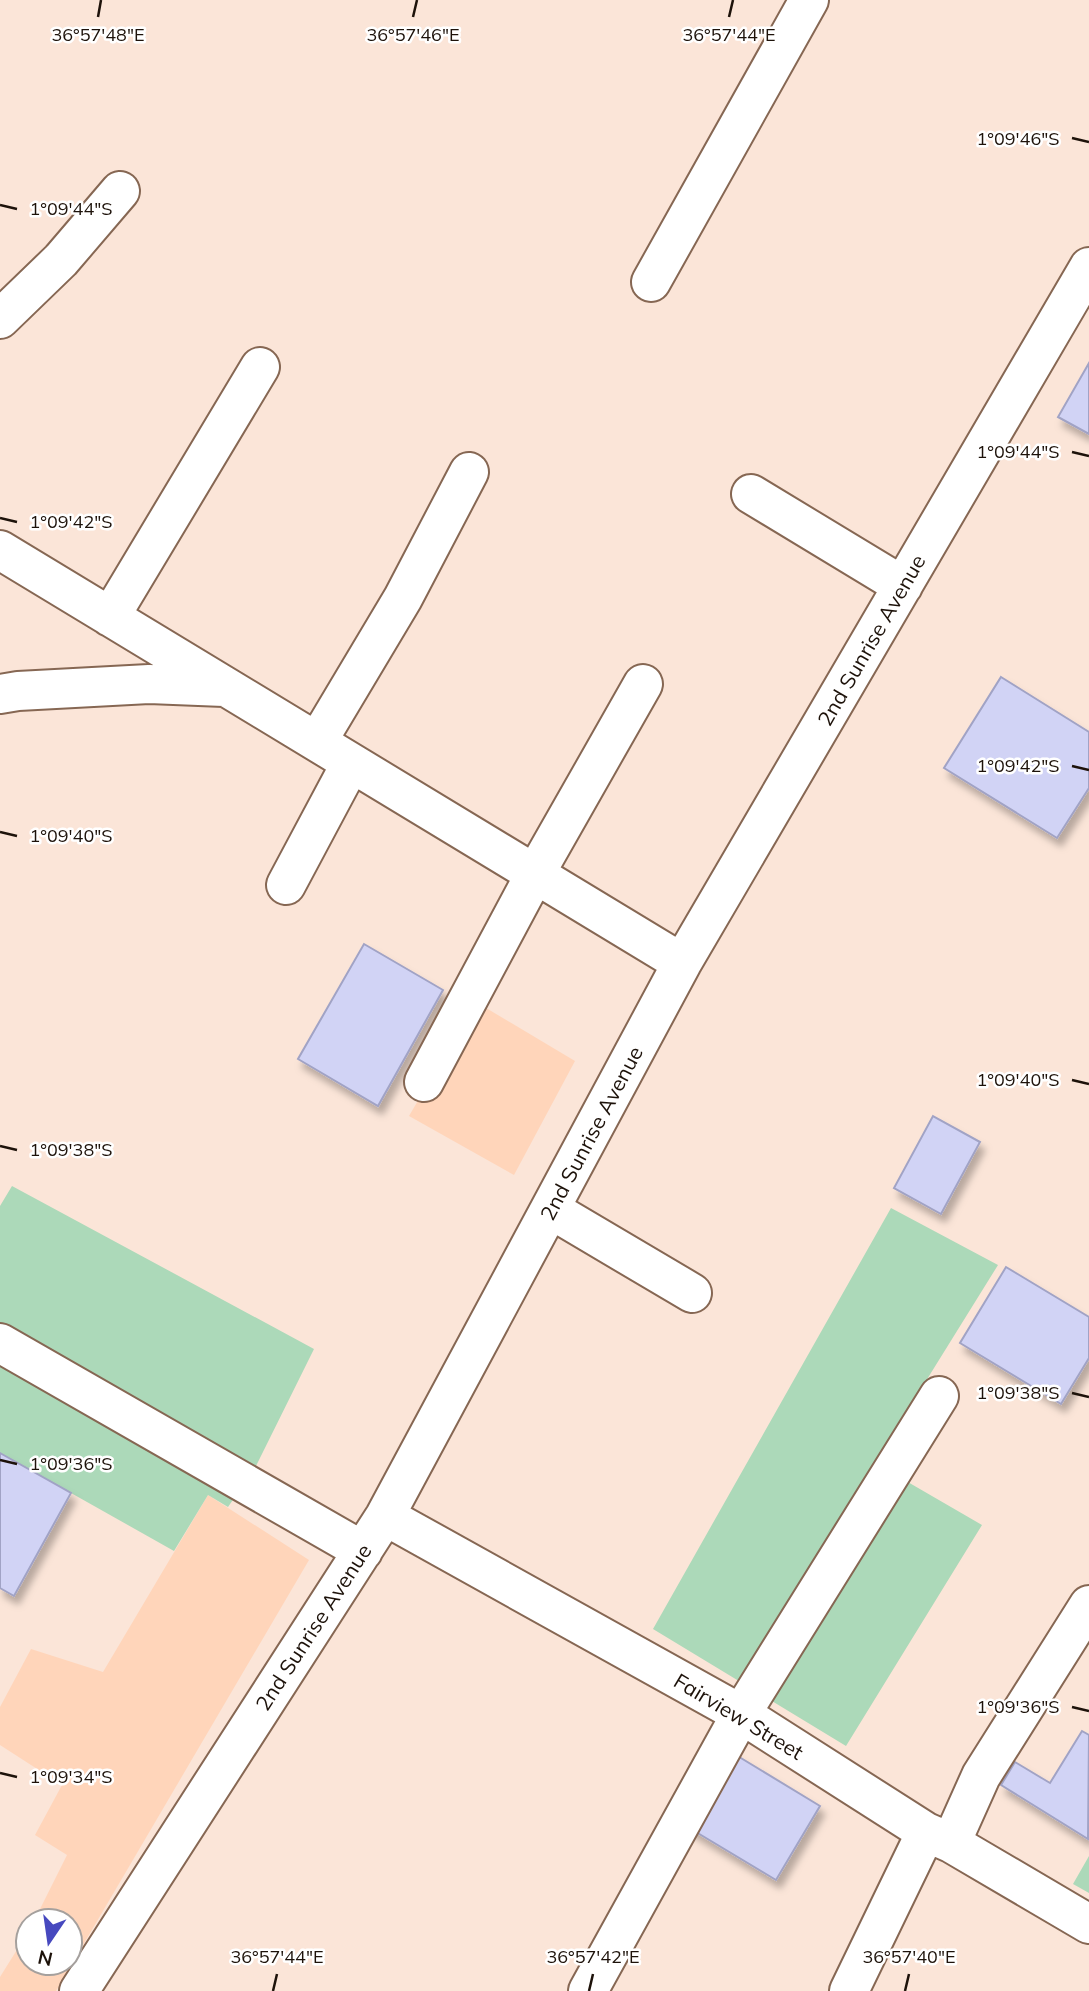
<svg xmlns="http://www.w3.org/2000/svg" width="1089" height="1991" viewBox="0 0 1089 1991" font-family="Mulish,sans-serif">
<defs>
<filter id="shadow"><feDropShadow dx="4.5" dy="8" stdDeviation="3.5" flood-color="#0004"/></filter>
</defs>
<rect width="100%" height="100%" fill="#fbe5d8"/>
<path fill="#ffd5ba" d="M476 1002 575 1061 514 1175 409 1116Z
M208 1495 309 1560 56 1991H0V1977L28 1932V1963H70V1921H34L67 1855 35 1835 62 1785 0 1745V1707L31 1649 103 1672Z"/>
<path fill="#acd9b9" d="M12 1186 314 1349 256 1466 228 1507 208 1495 174 1551 0 1453V1206Z
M891 1208 998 1265 875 1463 982 1525 846 1746 653 1629Z
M1089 1856V1893L1073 1884Z"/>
<path fill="#d1d3f5" stroke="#a1a3c5" stroke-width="2" filter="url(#shadow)" d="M1089 363V434L1058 417Z
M1001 677 1089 732V788L1057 838 944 768Z
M364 944 443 990 378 1106 298 1059Z
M933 1116 980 1142 941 1214 894 1188Z
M1006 1267 1089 1317V1358L1061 1404 960 1343Z
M0 1453 71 1493 14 1596 0 1588Z
M1082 1731 1089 1735 1088 1839 1001 1785 1015 1762 1050 1783Z
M731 1752 820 1806 776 1880 686 1826Z"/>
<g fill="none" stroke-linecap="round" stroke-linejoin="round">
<g stroke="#866753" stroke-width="42">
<path id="minor" d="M651 282 809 0
M0 319 61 260 120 191
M751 494 903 586
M0 550 682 963
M110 617 260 367
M0 694 18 691 149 684 224 687
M317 742 403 598 469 472
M286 885 351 763
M424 1082 535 874 643 684
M550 1209 692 1293
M0 1343 363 1551
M385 1516 741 1714 926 1832 951 1843 1089 1924
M951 1843 981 1776 1089 1605
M79 1991 385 1516 682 963 1089 267
M588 1991 741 1714 939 1396
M849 1991 926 1832"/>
</g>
<use href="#minor" stroke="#fff" stroke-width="38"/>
</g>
<path fill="none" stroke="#1d120a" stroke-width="2.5" d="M98 17 101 0M413 17 417 0M729 17 733 0M1072 138 1089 142M0 205 17 209M1072 452 1089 456M0 518 17 522M1072 766 1089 770M0 832 17 836M1072 1080 1089 1084M0 1146 17 1150M1072 1393 1089 1397M0 1460 17 1464M1072 1707 1089 1711M0 1773 17 1777M273 1991 277 1974M589 1991 593 1974M905 1991 909 1974"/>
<g text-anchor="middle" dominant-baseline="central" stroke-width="5" stroke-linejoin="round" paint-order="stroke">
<g font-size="21" fill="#1d120a" stroke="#fff">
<text transform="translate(871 640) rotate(-60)">2nd Sunrise Avenue</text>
<text transform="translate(591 1133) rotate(-62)">2nd Sunrise Avenue</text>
<text transform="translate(313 1627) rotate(-57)">2nd Sunrise Avenue</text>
<text transform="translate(739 1716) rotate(31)">Fairview Street</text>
</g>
</g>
<g font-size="18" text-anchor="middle" fill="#1d120a" stroke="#fff" stroke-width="5" stroke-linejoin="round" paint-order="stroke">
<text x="98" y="41">36°57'48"E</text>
<text x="729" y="41">36°57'44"E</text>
<text x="413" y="41">36°57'46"E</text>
<text x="1018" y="145">1°09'46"S</text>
<text x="71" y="215">1°09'44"S</text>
<text x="1018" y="458">1°09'44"S</text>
<text x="71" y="528">1°09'42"S</text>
<text x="1018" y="772">1°09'42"S</text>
<text x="71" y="842">1°09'40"S</text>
<text x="1018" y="1086">1°09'40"S</text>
<text x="71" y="1156">1°09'38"S</text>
<text x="1018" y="1399">1°09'38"S</text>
<text x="71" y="1470">1°09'36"S</text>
<text x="1018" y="1713">1°09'36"S</text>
<text x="71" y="1783">1°09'34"S</text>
<text x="277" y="1963">36°57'44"E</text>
<text x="593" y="1963">36°57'42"E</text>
<text x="909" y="1963">36°57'40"E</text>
</g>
<g transform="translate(49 1942) rotate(193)"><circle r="33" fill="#ffffff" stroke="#a5a09d" stroke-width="2"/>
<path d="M0-5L12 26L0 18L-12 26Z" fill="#4749bf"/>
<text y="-10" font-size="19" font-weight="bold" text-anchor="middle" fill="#1d120a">N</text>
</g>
</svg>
